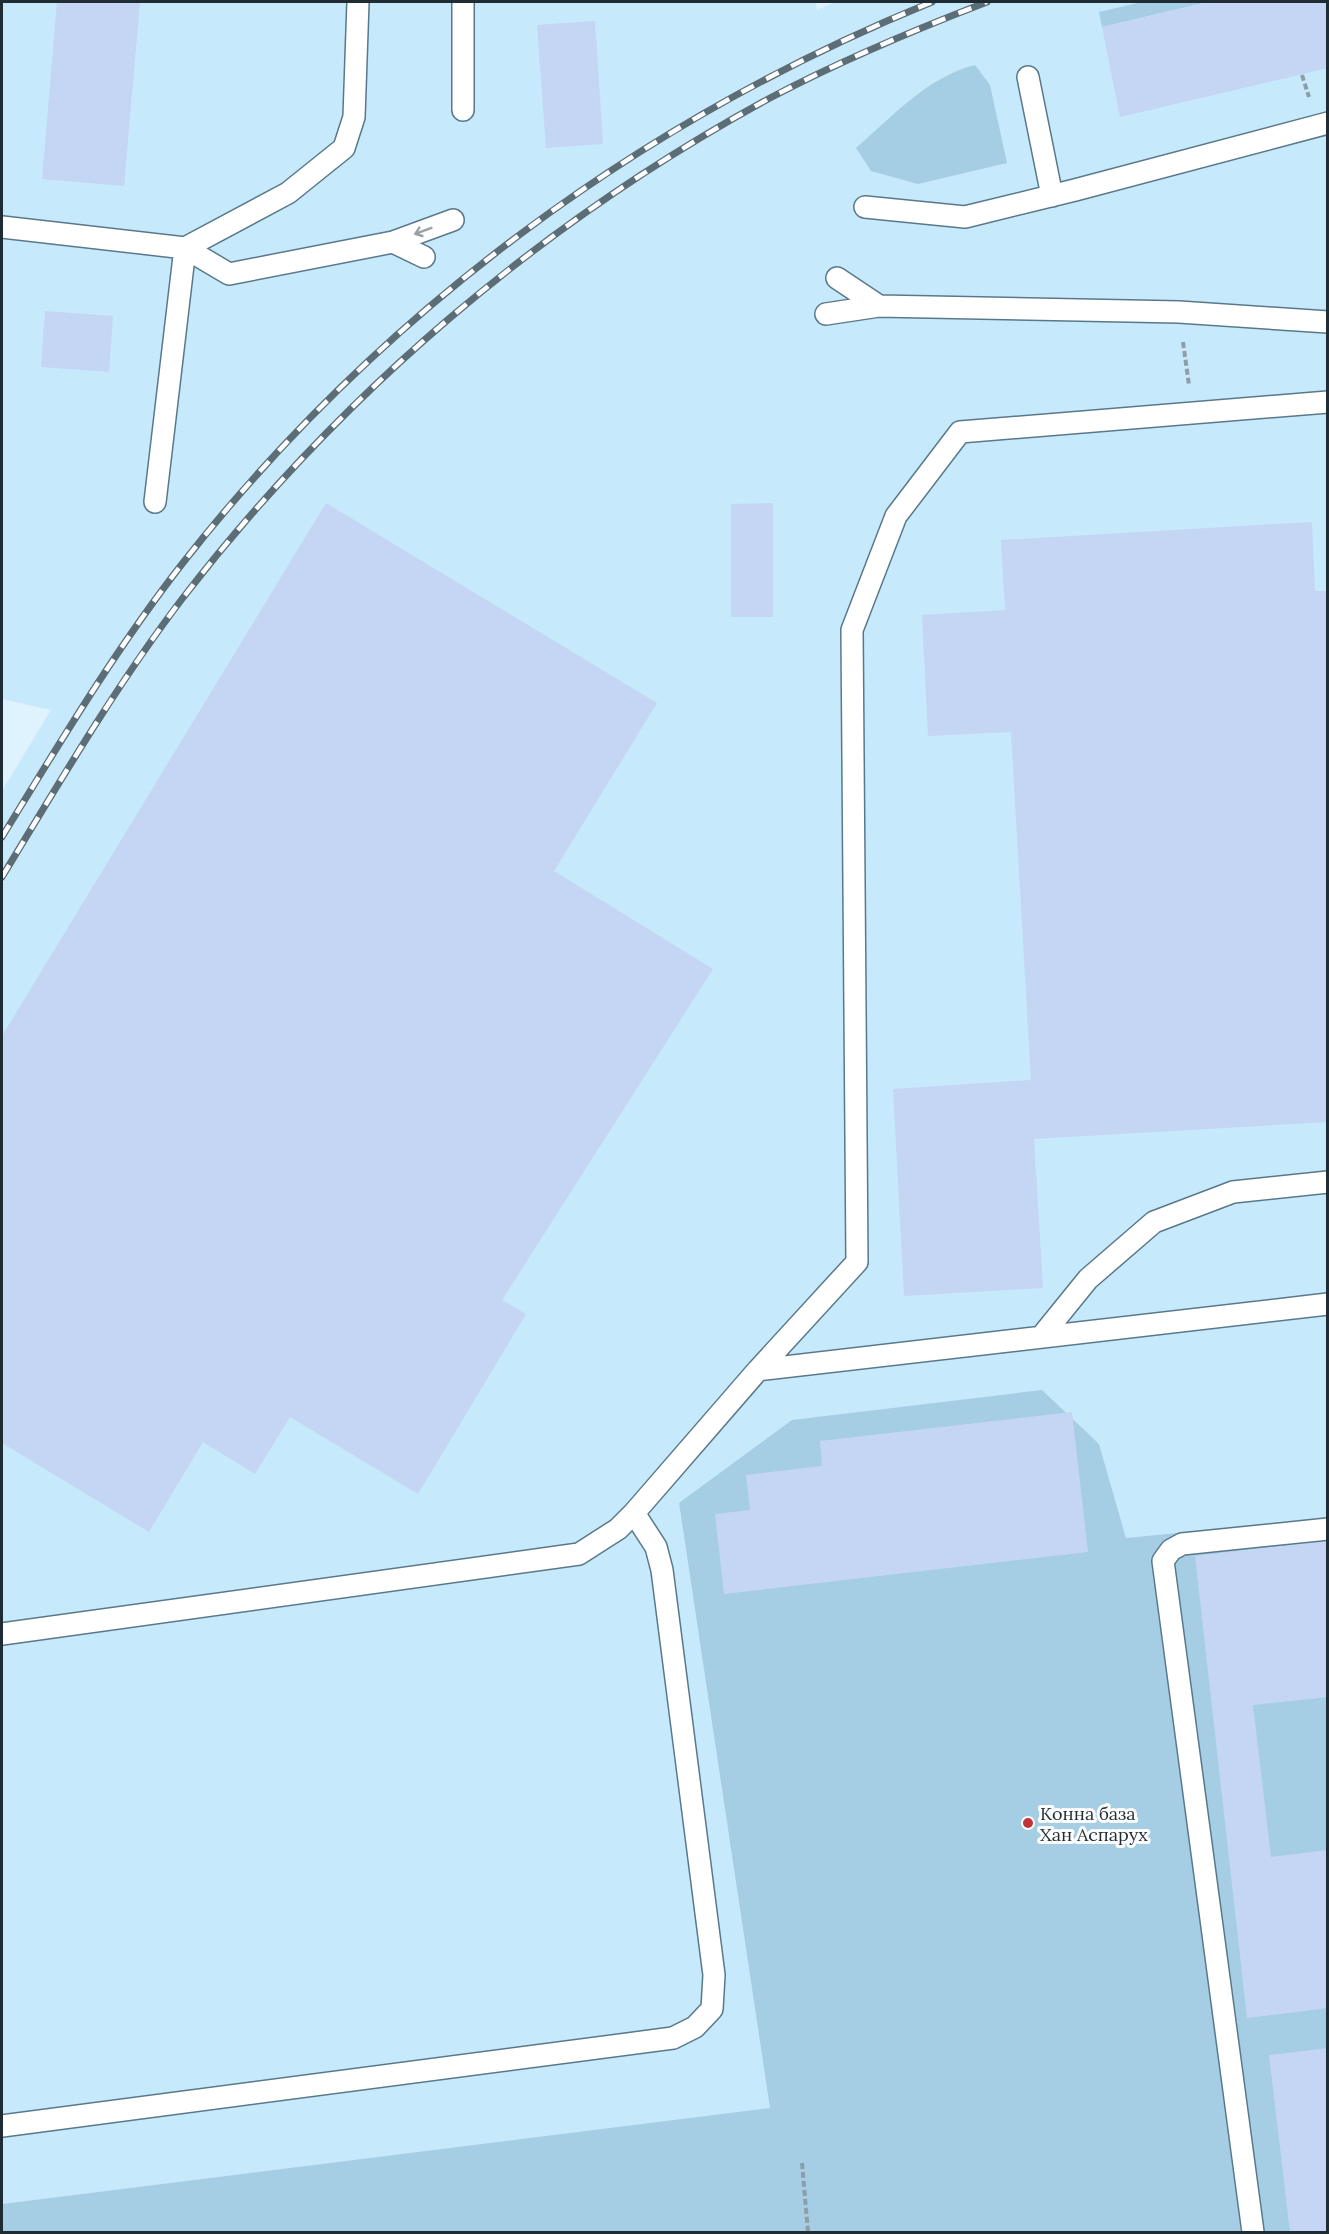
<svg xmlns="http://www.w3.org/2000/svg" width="1329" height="2234" viewBox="0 0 1329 2234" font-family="Lora,serif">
<rect width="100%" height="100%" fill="#def3fe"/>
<path fill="#c6e9fb" d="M2 2H816L817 10 835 2H1327V1518L1126 1538 1099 1444 679 1503 771 2109 2 2204V791L51 710 2 699Z"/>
<path fill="#a5cee4" d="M1142 2H1208L1102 27 1099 12Z
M975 65 990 85 1007 163 918 184 871 171 856 148C892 117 927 77 975 65Z
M1042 1390 1099 1444 1126 1538 1327 1518V2232H2V2204L770 2108 679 1503 792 1420Z"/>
<path fill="#c4d6f3" d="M57 2H140L124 186 42 179Z
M1208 2H1328V68L1120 117 1102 27Z
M595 21 603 144 546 148 537 25Z
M45 311 113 316 109 372 41 367Z
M326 503 657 703 554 871 713 969 502 1300 526 1314 418 1494 290 1417 255 1474 203 1442 149 1532 2 1443V1036Z
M773 503V617H731V504Z
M1312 522 1315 591H1328V1122L1034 1139 1043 1288 904 1296 893 1089 1031 1080 1011 732 928 736 922 615 1005 610 1001 540Z
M1072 1412 1088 1552 724 1594 715 1514 750 1510 746 1475 822 1466 820 1441Z
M1328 1540V1697L1253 1705 1271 1857 1328 1850V2008L1247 2018 1195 1556Z
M1328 2048V2232H1290L1269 2055Z"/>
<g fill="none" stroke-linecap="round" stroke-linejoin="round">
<g stroke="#59798a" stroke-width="24">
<path id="lane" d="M463 2V110
M1028 77 1052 196
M865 207 965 217 1075 190 1328 123
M2 227 185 248 155 502
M393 242 424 257
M185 248 288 193 344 148 354 117 358 2
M185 248 229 274 393 242 453 220
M879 306 1179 312 1328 322
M826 314 879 306 837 278
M1041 1337 1088 1279 1154 1222 1233 1192 1328 1182
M758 1370 1328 1304
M634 1513 758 1370 857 1262 852 630 896 516 960 432 1328 402
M2 1634 579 1554 618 1529 634 1513 656 1547 662 1570 714 1975 712 2009 695 2027 673 2038 2 2126
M1253 2232 1163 1561 1171 1550 1182 1544 1328 1529"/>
</g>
<path stroke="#8d9ea8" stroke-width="4" stroke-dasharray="6 3" stroke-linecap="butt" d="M1302 75 1309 97
M1183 342 1189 385
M802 2163 808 2232"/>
<use href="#lane" stroke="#fff" stroke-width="21"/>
<g stroke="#5d6d76" stroke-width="7">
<path id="rail" d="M2 837C59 744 115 650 182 564 377 315 639 121 932 2
M2 877C59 783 115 687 182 599 341 393 542 222 770 98 840 61 914 30 987 2"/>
</g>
<use href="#rail" stroke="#fcfcfc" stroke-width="4.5" stroke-dasharray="14" stroke-linecap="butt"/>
</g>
<defs><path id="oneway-shaft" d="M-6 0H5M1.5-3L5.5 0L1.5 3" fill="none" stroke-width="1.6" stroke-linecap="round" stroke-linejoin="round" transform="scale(1.5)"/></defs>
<use stroke="#9aa0a4" href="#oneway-shaft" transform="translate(423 231) rotate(160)"/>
<circle fill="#c23337" stroke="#fcfcfc" stroke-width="2" cx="1028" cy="1823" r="6"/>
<g text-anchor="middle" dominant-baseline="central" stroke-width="6" stroke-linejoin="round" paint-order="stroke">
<g font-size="18" fill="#1f2c34" stroke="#fcfcfc" text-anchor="start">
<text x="1040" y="1813">Конна база<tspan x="1040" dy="21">Хан Аспарух</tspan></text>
</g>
</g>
<rect width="1329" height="2234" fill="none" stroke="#1f2c34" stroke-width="6"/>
</svg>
